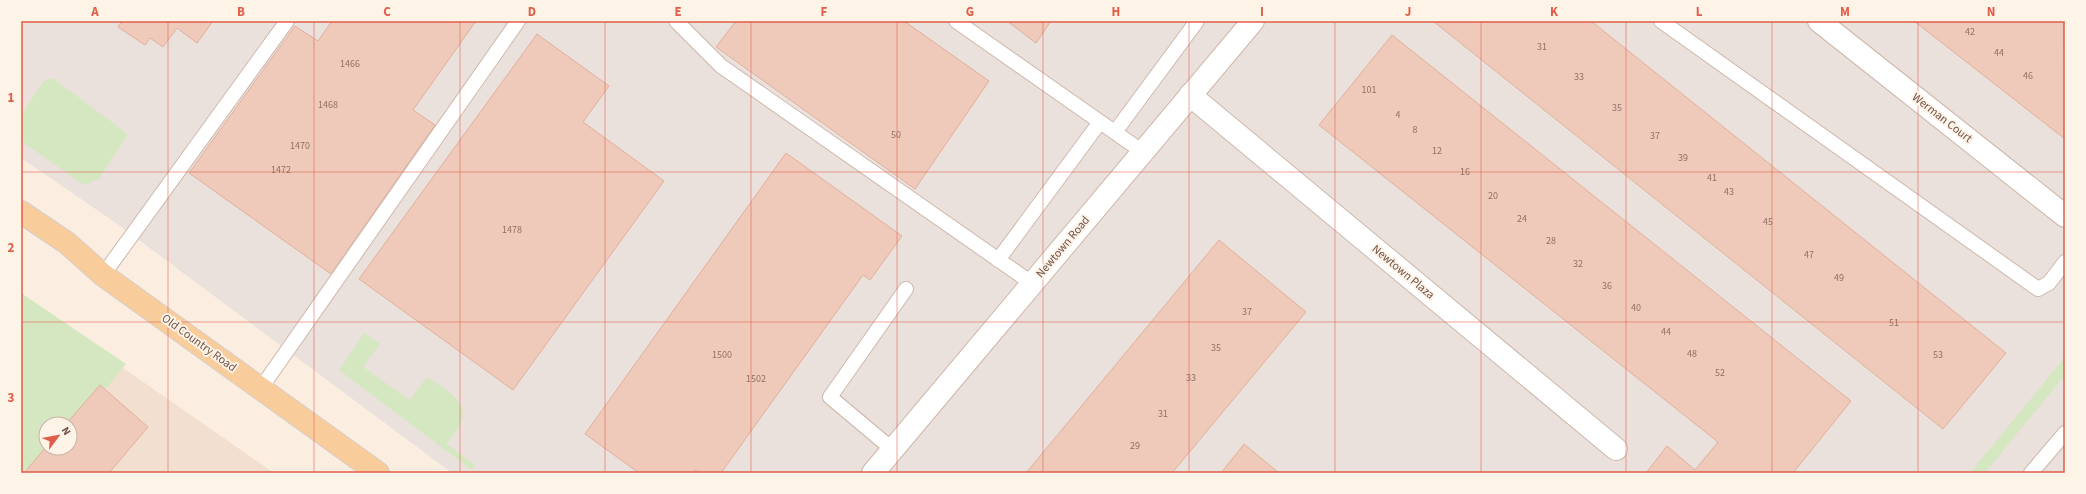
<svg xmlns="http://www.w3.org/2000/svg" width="2086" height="494" viewBox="0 0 2086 494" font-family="'Source Sans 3',sans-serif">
<rect width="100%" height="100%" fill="#fbeee1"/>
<path fill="#f2dfd0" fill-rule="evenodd" d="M83 340 274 473H21V407ZM46 424H70V448H46Z"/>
<path fill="#eae1dc" d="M21 21H2065V473H452L116 223 21 158Z"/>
<path fill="#d4e7c0" d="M48 79H54L125 132 126 137 99 179 84 185 21 141V115L43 82Z
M21 293 126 364 70 433V424H46V448H52L21 473Z
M364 333 380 344 363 367 410 400 427 377C441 387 468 399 462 420 460 428 451 437 447 444L475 465 472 470 339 370Z
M2065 357V375L1985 473H1970Z"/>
<path fill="#efcaba" stroke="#e1af9b" d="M122 21H213L197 43 177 28 163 47 150 38 145 45 118 27Z
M332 21H476L413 110 435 125 331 274 189 173 295 26 318 41Z
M736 21H904L989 81 915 189 716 47Z
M1007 21H1051L1036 43Z
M1433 21H1591L2006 353 1943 429Z
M1914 21H2064L2065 139Z
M537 34 609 86 583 122 664 181 513 390 359 279Z
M1392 35 1851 401 1793 473H1646L1667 446 1695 470 1718 442 1319 125Z
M786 153 902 236 870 280 863 275 721 473H700L695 470 693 473H639L585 434Z
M1219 240 1306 312 1172 473H1026Z
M100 385 148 427 109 473H24L46 447 70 448V424H66Z
M1244 444 1279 473H1221Z"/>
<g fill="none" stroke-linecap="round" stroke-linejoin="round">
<g stroke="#ceb7ab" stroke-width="16">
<path id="lane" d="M676 21 721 66 1033 284
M956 21 1143 152
M1661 21 2038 289 2049 283 2065 262
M1115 132 1197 21
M998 260 1100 122
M103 275 287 21
M261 388 518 21
M892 449 830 397 906 289
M2031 473 2065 433"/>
</g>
<g stroke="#ceb7ab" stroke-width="24">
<path id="street" d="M1819 21 2065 216
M1190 95 1616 449"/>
</g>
<g stroke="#d0b6a9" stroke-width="24">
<path id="secondary" d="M873 473 1253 21"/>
</g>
<g stroke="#d7cfcc" stroke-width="24">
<path id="primary" d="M21 212 67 243 103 275 378 473"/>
</g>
<use href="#lane" stroke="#fff" stroke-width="14"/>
<use href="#street" stroke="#fff" stroke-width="22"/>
<use href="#secondary" stroke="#fff" stroke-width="22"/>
<use href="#primary" stroke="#f8cc9b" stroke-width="22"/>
</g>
<path fill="none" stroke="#e15d4a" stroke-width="1" stroke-opacity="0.55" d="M168 21V473M314 21V473M460 21V473M605 21V473M751 21V473M897 21V473M1043 21V473M1189 21V473M1335 21V473M1481 21V473M1626 21V473M1772 21V473M1918 21V473M21 172H2065M21 322H2065"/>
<g text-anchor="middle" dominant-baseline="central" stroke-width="4" stroke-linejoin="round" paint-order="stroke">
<g font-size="10" fill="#907165">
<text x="1970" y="32">42</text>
<text x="1542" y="47">31</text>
<text x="1999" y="53">44</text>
<text x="350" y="64">1466</text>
<text x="2028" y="76">46</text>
<text x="1579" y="77">33</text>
<text x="1369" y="90">101</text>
<text x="328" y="105">1468</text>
<text x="1617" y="108">35</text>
<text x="1398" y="115">4</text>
<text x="1415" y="130">8</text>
<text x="896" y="135">50</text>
<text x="1655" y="136">37</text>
<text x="300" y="146">1470</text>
<text x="1437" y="151">12</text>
<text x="1683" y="158">39</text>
<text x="281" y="170">1472</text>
<text x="1465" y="172">16</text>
<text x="1712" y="178">41</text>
<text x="1729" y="192">43</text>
<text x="1493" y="196">20</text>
<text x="1522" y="219">24</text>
<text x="1768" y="222">45</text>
<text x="512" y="230">1478</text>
<text x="1551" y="241">28</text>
<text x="1809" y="255">47</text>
<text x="1578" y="264">32</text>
<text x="1839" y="278">49</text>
<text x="1607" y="286">36</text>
<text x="1636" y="308">40</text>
<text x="1247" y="312">37</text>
<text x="1894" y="323">51</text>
<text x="1666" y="332">44</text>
<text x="1216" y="348">35</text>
<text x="1692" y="354">48</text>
<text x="722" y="355">1500</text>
<text x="1938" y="355">53</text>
<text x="1720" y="373">52</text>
<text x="1191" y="378">33</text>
<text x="756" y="379">1502</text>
<text x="1163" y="414">31</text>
<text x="1135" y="446">29</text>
</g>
<g font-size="12" fill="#715349" stroke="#fef3e7">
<text transform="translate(1942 118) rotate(38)">Werman Court</text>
<text transform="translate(1063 247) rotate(-50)">Newtown Road</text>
<text transform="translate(1403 272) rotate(40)">Newtown Plaza</text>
<text transform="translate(199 343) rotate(36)">Old Country Road</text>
</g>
</g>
<rect width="2086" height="494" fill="none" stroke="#fef3e7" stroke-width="44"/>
<g transform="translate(58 436) rotate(58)"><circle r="19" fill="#fef3e7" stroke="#c6b3a8"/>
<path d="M0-3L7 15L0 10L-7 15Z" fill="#e15d4a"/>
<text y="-6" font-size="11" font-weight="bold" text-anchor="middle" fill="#715349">N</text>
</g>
<rect x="22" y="22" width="2042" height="450" fill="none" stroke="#e15d4a" stroke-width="1.5"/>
<g font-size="13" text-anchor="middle" font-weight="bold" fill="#e15d4a">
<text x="95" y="16">A</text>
<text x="241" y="16">B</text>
<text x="387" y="16">C</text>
<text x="532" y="16">D</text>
<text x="678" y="16">E</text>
<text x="824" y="16">F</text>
<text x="970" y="16">G</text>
<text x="1116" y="16">H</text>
<text x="1262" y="16">I</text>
<text x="1408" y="16">J</text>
<text x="1554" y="16">K</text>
<text x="1699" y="16">L</text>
<text x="1845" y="16">M</text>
<text x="1991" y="16">N</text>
<text x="11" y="102">1</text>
<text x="11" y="252">2</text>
<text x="11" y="402">3</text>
</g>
</svg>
